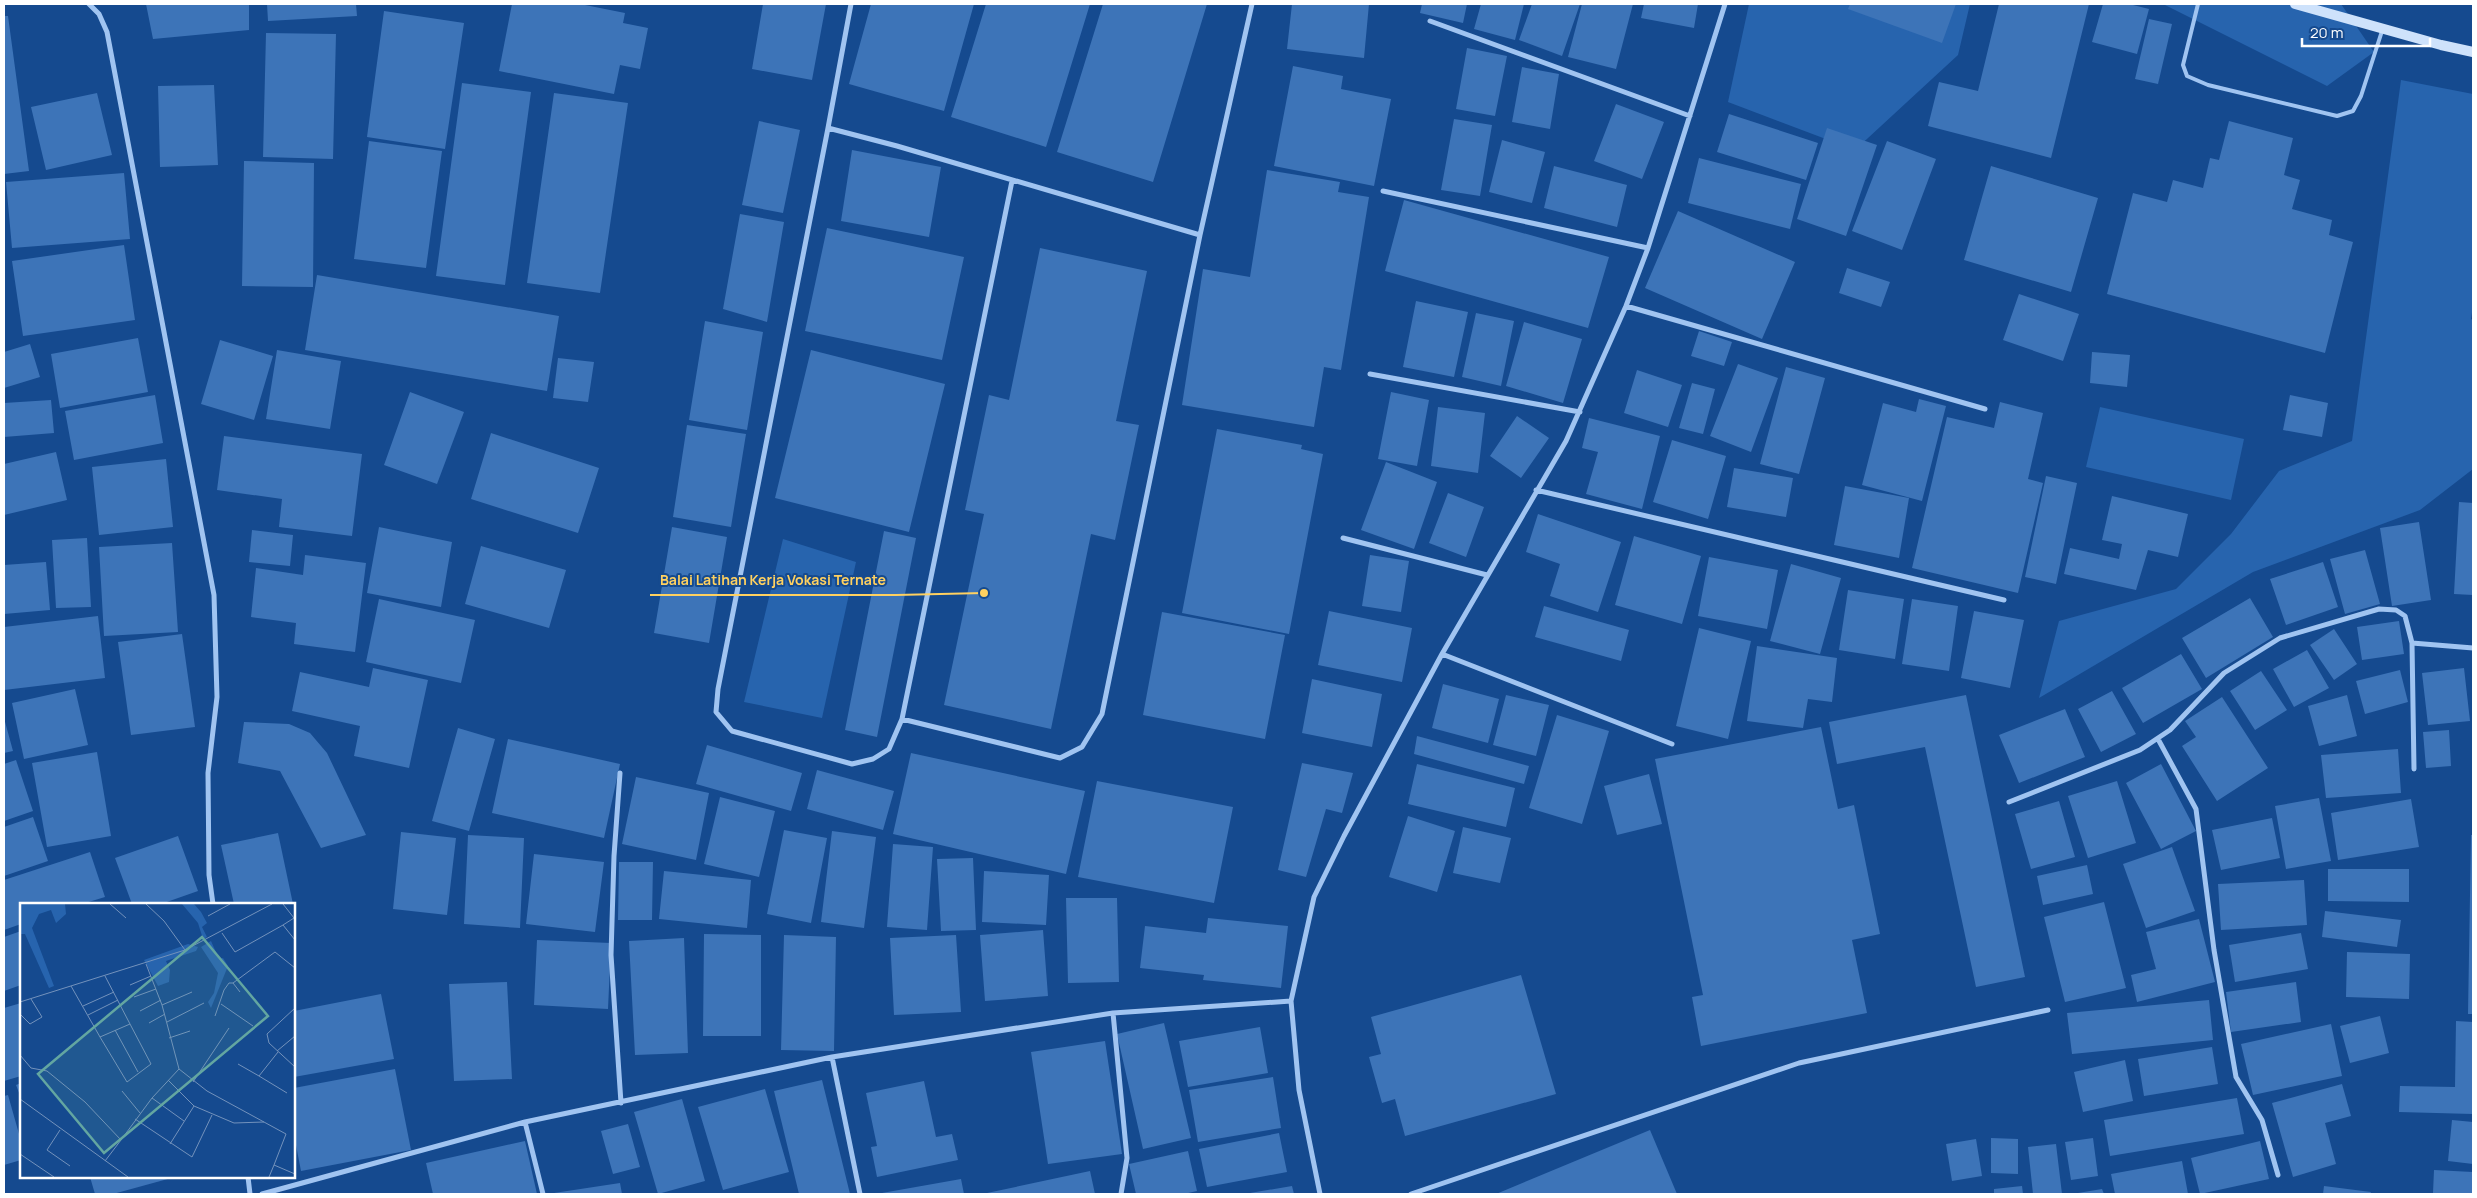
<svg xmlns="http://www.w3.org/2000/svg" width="2477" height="1198" viewBox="0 0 2477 1198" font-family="Manrope,sans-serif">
<rect width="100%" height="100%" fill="#154a8f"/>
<path fill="#2764ae" d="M1749 4H1970L1958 55 1855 150 1728 102Z
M2163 4H2341L2374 52 2327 86Z
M2401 80 2473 94V306L2471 319 2473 320V469L2420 510 2253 572 2039 698 2059 621 2176 589 2231 534 2279 471 2352 441Z
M2100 407 2244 439 2231 500 2086 467Z
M783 539 856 562 822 718 744 702Z"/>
<path fill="#3d74b8" d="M146 4H249V30L153 39Z
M267 4H356L357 16 268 21Z
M512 4H580L625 13 623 23 648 28 640 69 620 65 614 94 499 71Z
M763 4H826L812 80 752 69Z
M871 4H974L944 111 849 84Z
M986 4H1090L1046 147 951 117Z
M1103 4H1207L1153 182 1057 152Z
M1292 4H1369L1364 58 1287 49Z
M1422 4H1467L1463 23 1420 13Z
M1481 4H1524L1515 40 1474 29Z
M1532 4H1580L1562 56 1519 40Z
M1582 4H1633L1616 69 1568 57Z
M1644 4H1698L1694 28 1641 18Z
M1850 4H1956L1942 43 1848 9Z
M1999 4H2089L2051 158 1928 126 1939 82 1978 91Z
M2103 4H2129L2149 9 2137 54 2092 42Z
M384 11 464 23 445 149 367 137Z
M4 16H8L29 171 4 174Z
M2149 19 2172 24 2158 84 2135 79Z
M266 33 336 34 333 159 263 157Z
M1467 48 1507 56 1495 116 1456 109Z
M1293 66 1343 76 1341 89 1391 99 1374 186 1274 166Z
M1522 67 1559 74 1550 129 1512 122Z
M462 83 531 92 505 285 436 276Z
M214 85 218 165 160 167 158 86Z
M97 93 112 155 46 170 31 107Z
M554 93 628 103 600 293 527 283Z
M1616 104 1664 122 1642 179 1594 161Z
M1729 114 1818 143 1806 180 1717 152Z
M1454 119 1492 125 1480 196 1441 190Z
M759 121 800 130 783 213 742 205Z
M2229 121 2293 138 2284 175 2300 180 2292 209 2332 220 2329 235 2353 242 2325 353 2107 294 2133 193 2167 202 2173 180 2203 188 2210 158 2219 160Z
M1827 128 1877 145 1846 236 1797 219Z
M1502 140 1545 152 1532 203 1489 192Z
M369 141 442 151 426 268 354 259Z
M1887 141 1936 159 1902 250 1852 231Z
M852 150 941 167 929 237 841 221Z
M1699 158 1801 184 1790 229 1688 203Z
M244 161 314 163 313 287 242 286Z
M1554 166 1627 185 1617 227 1544 208Z
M1991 166 2098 198 2071 292 1964 260Z
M1267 170 1340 182 1338 192 1369 197 1341 370 1324 367 1314 427 1182 405 1203 269 1250 277Z
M124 173 130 239 12 248 6 182Z
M1404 200 1609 257 1588 328 1385 271Z
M1678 211 1795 262 1762 339 1645 288Z
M740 214 784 222 767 322 723 309Z
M827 228 964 257 942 360 805 331Z
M124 245 135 320 23 336 12 261Z
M1040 248 1147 271 1116 421 1139 425 1115 540 1091 534 1051 729 944 705 984 514 965 510 989 395 1009 400Z
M1847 268 1890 282 1881 307 1839 293Z
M317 275 559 316 547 391 305 350Z
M2019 294 2079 314 2063 361 2003 340Z
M1416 301 1468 312 1454 377 1403 367Z
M1476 313 1514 321 1501 386 1462 377Z
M705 321 763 332 747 430 689 420Z
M1524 322 1582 339 1563 403 1506 386Z
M1699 331 1732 342 1724 366 1691 356Z
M138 338 148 392 60 408 51 354Z
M220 340 273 356 254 420 201 404Z
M30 344 40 377 4 388V352Z
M277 350 341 361 330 429 266 419Z
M811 350 945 384 909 532 775 498Z
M2092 352 2130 355 2127 387 2090 383Z
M558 358 594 362 588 402 553 398Z
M1738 364 1778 378 1751 452 1710 436Z
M1786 367 1825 378 1799 474 1760 464Z
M1637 370 1682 385 1668 427 1624 413Z
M1692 383 1715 389 1703 434 1679 428Z
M410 392 464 412 437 484 384 465Z
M1391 392 1429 400 1417 466 1378 459Z
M155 395 163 443 74 460 65 411Z
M2290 395 2328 403 2322 437 2283 430Z
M1919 399 1946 406 1922 501 1862 485 1883 403 1916 412Z
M51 400 54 433 4 437V403Z
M2000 402 2043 413 2028 479 2043 483 2018 593 1912 568 1947 417 1994 428Z
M1438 407 1485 413 1478 473 1431 466Z
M1517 416 1549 438 1521 478 1490 456Z
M1589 418 1660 436 1642 509 1586 494 1598 452 1582 448Z
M687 425 746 434 731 527 673 517Z
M1217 429 1302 445 1301 449 1323 454 1289 634 1182 613Z
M491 433 599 468 578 533 471 499Z
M224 436 362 454 352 536 279 527 282 499 217 490Z
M1672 440 1726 456 1708 519 1653 502Z
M56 452 67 500 4 515V464Z
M166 459 173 527 99 535 92 467Z
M1386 462 1437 482 1414 549 1361 530Z
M1734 468 1793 478 1786 517 1727 507Z
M2046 476 2077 483 2056 584 2025 577Z
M1845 486 1909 498 1899 558 1834 545Z
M1448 493 1484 507 1466 557 1429 543Z
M2112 496 2188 514 2178 557 2148 550 2136 590 2064 574 2070 548 2119 559 2122 544 2102 540Z
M2459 502 2473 503V595L2454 594Z
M1538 514 1621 542 1598 612 1550 596 1560 564 1526 552Z
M2419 522 2431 600 2392 606 2380 528Z
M379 527 452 542 441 607 367 593Z
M672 527 727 537 709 643 654 633Z
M252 530 293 535 290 566 249 562Z
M884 531 916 538 877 737 845 730Z
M1634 536 1701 556 1682 624 1615 605Z
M87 538 91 607 56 608 52 540Z
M172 543 178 632 104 636 99 547Z
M481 546 566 570 549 628 465 604Z
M2365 550 2380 604 2345 614 2330 559Z
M305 555 366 563 355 652 294 644 296 623 251 617 256 568 303 575Z
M1370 555 1409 561 1401 612 1362 606Z
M1709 557 1778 570 1767 629 1698 616Z
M46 562 50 610 4 614V565Z
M2323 562 2338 607 2286 625 2270 579Z
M1791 564 1841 578 1820 654 1770 641Z
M1848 590 1904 599 1895 659 1839 650Z
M2250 598 2273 637 2206 678 2182 638Z
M379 599 475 620 461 683 366 662Z
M1912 599 1958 606 1949 671 1902 664Z
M1544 606 1629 630 1621 661 1535 637Z
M1329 611 1412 628 1402 682 1318 665Z
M1974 611 2024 620 2010 688 1961 678Z
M1162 612 1285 635 1265 739 1143 715Z
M98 616 105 678 4 690V627Z
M2399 621 2404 654 2362 660 2357 627Z
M1699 628 1751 641 1728 739 1676 726Z
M2334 629 2357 664 2334 680 2310 645Z
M182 634 195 727 131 735 118 642Z
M1757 646 1837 658 1832 702 1808 699 1803 728 1747 721Z
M2307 650 2329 688 2294 707 2273 669Z
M2181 654 2202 689 2143 723 2122 688Z
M373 668 428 680 409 768 354 756 360 726 292 711 300 672 369 687Z
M2464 668 2470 721 2428 725 2422 673Z
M2400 670 2408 702 2365 714 2356 681Z
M2261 671 2287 710 2255 730 2230 691Z
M1312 679 1382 694 1372 747 1302 733Z
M1443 684 1499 699 1488 743 1432 728Z
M75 689 88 745 24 759 12 703Z
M2112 691 2136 734 2101 752 2078 709Z
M1506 695 1549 705 1536 756 1493 745Z
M1966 695 2025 977 1976 987 1925 747 1837 764 1829 722Z
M2347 695 2357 736 2319 746 2308 706Z
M2222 697 2268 768 2217 801 2182 746 2196 737 2185 721Z
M2065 709 2085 757 2019 783 1999 735Z
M1557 715 1609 731 1582 824 1529 808Z
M4 718 13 751 4 753Z
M244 722 289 724 310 733 327 753 366 835 321 848 280 771 238 763Z
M1821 727 1838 809 1854 805 1880 934 1852 940 1867 1013 1701 1046 1692 997 1703 995 1655 759Z
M458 728 495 739 469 831 432 821Z
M2449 730 2451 766 2426 768 2423 732Z
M1417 736 1529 766 1524 784 1414 754Z
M508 739 620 764 604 838 492 813Z
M707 745 802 773 791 811 696 784Z
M2398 749 2401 793 2326 798 2321 755Z
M97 752 111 836 47 847 32 763Z
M911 753 1085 791 1066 874 893 834Z
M16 760 33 811 4 821V764Z
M1302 763 1353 773 1342 813 1326 809 1306 877 1278 870Z
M1417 764 1515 788 1506 827 1408 804Z
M2161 764 2196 831 2161 849 2126 783Z
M817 770 894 791 883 830 807 809Z
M1649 774 1662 824 1617 835 1604 786Z
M636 777 709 793 696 860 622 844Z
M1097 781 1233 807 1214 903 1078 877Z
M2117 781 2136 843 2088 858 2068 796Z
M720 797 775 811 759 877 704 864Z
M2319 798 2331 861 2286 869 2275 806Z
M2411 799 2419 847 2338 860 2331 813Z
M2059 801 2075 857 2031 869 2015 814Z
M1408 816 1455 831 1437 892 1389 877Z
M33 817 48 861 4 876V827Z
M2272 818 2280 858 2221 870 2212 830Z
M1463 827 1511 838 1500 883 1453 873Z
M784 830 827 838 811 923 767 914Z
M832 831 876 837 864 928 821 922Z
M401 832 456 838 447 915 393 909Z
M278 833 293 904H234L221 845Z
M468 835 524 838 520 928 464 924Z
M2471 835H2473V1014H2468Z
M178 836 198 891 161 904H132L115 858Z
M893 844 933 847 927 930 887 927Z
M2172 847 2195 911 2146 928 2123 864Z
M90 852 105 897 82 904H21V924L4 930V880Z
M534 854 604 862 595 932 526 924Z
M973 858 976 930 941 931 937 859Z
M619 862H653L652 920H618Z
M2087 865 2093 894 2043 905 2037 876Z
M2328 869H2409V902L2328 901Z
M664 871 751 880 747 928 659 919Z
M984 871 1049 875 1046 925 982 922Z
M2304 880 2307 925 2221 930 2218 884Z
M1066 898H1117L1119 982 1068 983Z
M2104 902 2126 988 2065 1002 2044 917Z
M2325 911 2401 920 2397 947 2322 937Z
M1208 918 1288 926 1281 988 1203 980 1204 975 1140 968 1145 926 1206 933Z
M2199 919 2215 982 2137 1002 2131 975 2156 969 2146 932Z
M1043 930 1048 996 985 1001 980 935Z
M21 931V985L4 991V937Z
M2301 933 2308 969 2235 982 2229 945Z
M704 934 761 935V1036H703Z
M784 935 836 937 834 1051 781 1050Z
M956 935 961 1012 894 1015 890 938Z
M684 938 688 1053 635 1055 629 941Z
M537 940 611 943 608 1009 534 1005Z
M2347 952 2410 954 2409 999 2346 997Z
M1521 975 1556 1094 1405 1136 1395 1099 1382 1103 1369 1057 1381 1054 1371 1017Z
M507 982 512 1079 454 1081 449 984Z
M2296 982 2301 1022 2231 1032 2226 992Z
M381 994 394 1059 294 1077V1011Z
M2209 1000 2213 1040 2072 1054 2067 1013Z
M21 1003V1076L4 1081V1008Z
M2380 1016 2389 1053 2350 1063 2340 1026Z
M2456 1021 2473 1022V1114L2399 1112 2400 1086 2455 1087Z
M1164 1023 1191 1138 1143 1149 1117 1034Z
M2331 1024 2342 1076 2253 1095 2241 1044Z
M1260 1027 1268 1073 1188 1087 1179 1041Z
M1105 1041 1122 1154 1048 1164 1031 1052Z
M2212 1047 2218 1084 2144 1096 2138 1059Z
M2125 1060 2133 1101 2083 1112 2074 1072Z
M395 1069 411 1150 301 1171 294 1135V1088Z
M1273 1077 1281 1128 1198 1142 1189 1090Z
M822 1080 850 1194H799L774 1091Z
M924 1081 936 1137 952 1134 958 1160 877 1177 871 1147 877 1146 866 1093Z
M21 1083V1098L16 1085Z
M2342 1084 2351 1116 2325 1123 2336 1164 2293 1177 2272 1103Z
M765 1089 789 1172 723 1190 698 1107Z
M8 1095 21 1141V1160L4 1165V1096Z
M2237 1098 2244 1134 2110 1156 2104 1120Z
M682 1099 705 1181 658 1194 634 1112Z
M2452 1120 2473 1122V1164L2448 1161Z
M628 1124 640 1167 613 1174 601 1131Z
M1650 1130 1677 1194H1496Z
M1279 1133 1287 1172 1207 1187 1199 1149Z
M1991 1138 2018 1139V1174L1991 1173Z
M2093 1138 2098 1176 2071 1180 2065 1142Z
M1976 1139 1982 1176 1952 1181 1946 1144Z
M525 1141 537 1194H433L426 1163Z
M2260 1141 2269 1179 2200 1194 2191 1158Z
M2056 1144 2062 1194H2033L2028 1147Z
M1188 1151 1197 1191 1184 1194H1136L1129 1164Z
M2182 1161 2188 1194H2115L2111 1174Z
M2434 1170 2473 1172V1194L2433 1193Z
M1090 1171 1095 1194H987V1193Z
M90 1177H175L113 1194H95Z
M961 1179 964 1194H882V1193Z
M620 1183 622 1194H554V1193Z
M1292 1186 1294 1194H1250V1193Z
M2022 1186 2023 1194H1994V1189Z
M2324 1186 2371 1192 2370 1194H2323Z
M2102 1189 2104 1194H2078V1193Z"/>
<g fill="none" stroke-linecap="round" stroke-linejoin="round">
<path stroke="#a0c4f1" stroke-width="4" d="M2198 4 2183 65 2187 76 2208 85 2337 116 2353 111 2361 96 2382 31"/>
<path stroke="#a0c4f1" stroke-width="5" d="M89 4 99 14 107 32 214 595 217 697 208 773 209 875 213 904
M851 4 828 128 897 146 1200 235 1252 4
M1430 21 1690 116
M828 128 718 689 716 712 732 731 852 764 873 759 889 749 902 719 1060 758 1082 747 1102 714 1200 235
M1383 191 1648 248
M1626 306 1985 409
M1370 374 1580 412
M1536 490 2004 600
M1343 538 1487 575
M1442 654 1672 744
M902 719 1012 181
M2158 739 2196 809 2214 950 2236 1077 2262 1120 2278 1175
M2414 769 2412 643 2473 648
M620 773 614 856 611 955 621 1103
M2009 802 2140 750 2170 730 2224 673 2280 638 2379 609 2396 610 2405 616 2412 643
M1113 1013 1127 1158 1121 1194
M832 1057 860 1194
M525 1122 543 1194
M248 1177 250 1194
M262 1194 525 1122 832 1057 1113 1013 1291 1001
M1320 1194 1299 1090 1291 1001 1314 897 1344 836 1442 654 1566 441 1626 306 1648 248 1725 4
M1411 1194 1799 1063 2048 1010"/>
<path stroke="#cee2fb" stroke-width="10" d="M2295 4 2441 45 2473 52"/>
</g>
<g transform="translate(20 903)">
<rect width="275" height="275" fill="#154a8f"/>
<path d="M0 1H45L46 11 36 20 31 7 19 11 12 25 34 83 29 85 5 31H0ZM162 1H174L181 9 187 20 182 24 187 34 183 36 178 20ZM191 38 199 56 203 55 208 63 191 105 188 99 194 90 198 70 181 44ZM168 41 178 44 176 48 146 58 150 67 149 79 138 83 124 57Z" fill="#2764ae"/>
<path fill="none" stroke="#7392bc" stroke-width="1" d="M90 1 106 15M126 1 144 18 165 47M263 1 274 15 263 22 275 37M188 13 210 1M202 30 215 49 263 22M126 61 142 102 159 166 187 188 266 231 254 262M110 82 131 73M51 83 80 134 110 121 85 73M220 89 213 80 255 49 275 65M114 94 136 86M0 99 165 47 252 1M201 101 233 123M142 102 172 89M63 103 94 89M275 105 247 131 249 140 275 164M120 108 141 97M0 111 10 121 22 114 11 96M68 112 98 97M195 113 204 87 209 80H213M147 119 184 100M129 120 145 111M95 127 118 169M80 134 107 179 131 161 110 121M149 135 170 128M257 148 275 133M258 149 239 173 267 190M0 152 11 165 27 168 65 199 101 237 85 258M218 161 239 173M148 177 174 203M173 179 209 125M102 188 120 210M132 195 164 218M0 196 108 274M115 216 172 254 192 212M40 227 27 247 50 263M101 237 132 195 159 166M150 241 174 203 214 220 244 219M0 251 34 274M249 274 254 262 275 271"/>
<path fill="#63a6a1" fill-opacity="0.15" stroke="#63a6a1" stroke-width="2.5" d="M182 34 248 113 84 250 18 171Z"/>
<rect width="275" height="275" fill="none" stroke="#fff" stroke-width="2.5"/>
</g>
<path fill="none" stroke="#ffd160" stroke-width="2" d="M984 593L896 595H650"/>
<circle fill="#ffd160" stroke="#154a8f" stroke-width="2" cx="984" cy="593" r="5"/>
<g font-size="14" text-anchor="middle" font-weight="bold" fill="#ffd160" stroke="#154a8f" stroke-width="4" stroke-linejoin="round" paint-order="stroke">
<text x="773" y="585">Balai Latihan Kerja Vokasi Ternate</text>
</g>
<rect width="2477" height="1198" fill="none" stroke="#ffffff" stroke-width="10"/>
<path d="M2302 38v8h128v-8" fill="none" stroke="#ffffff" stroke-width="2.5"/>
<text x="2310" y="38" font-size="15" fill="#ffffff" stroke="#154a8f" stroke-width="4" paint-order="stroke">20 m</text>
</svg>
